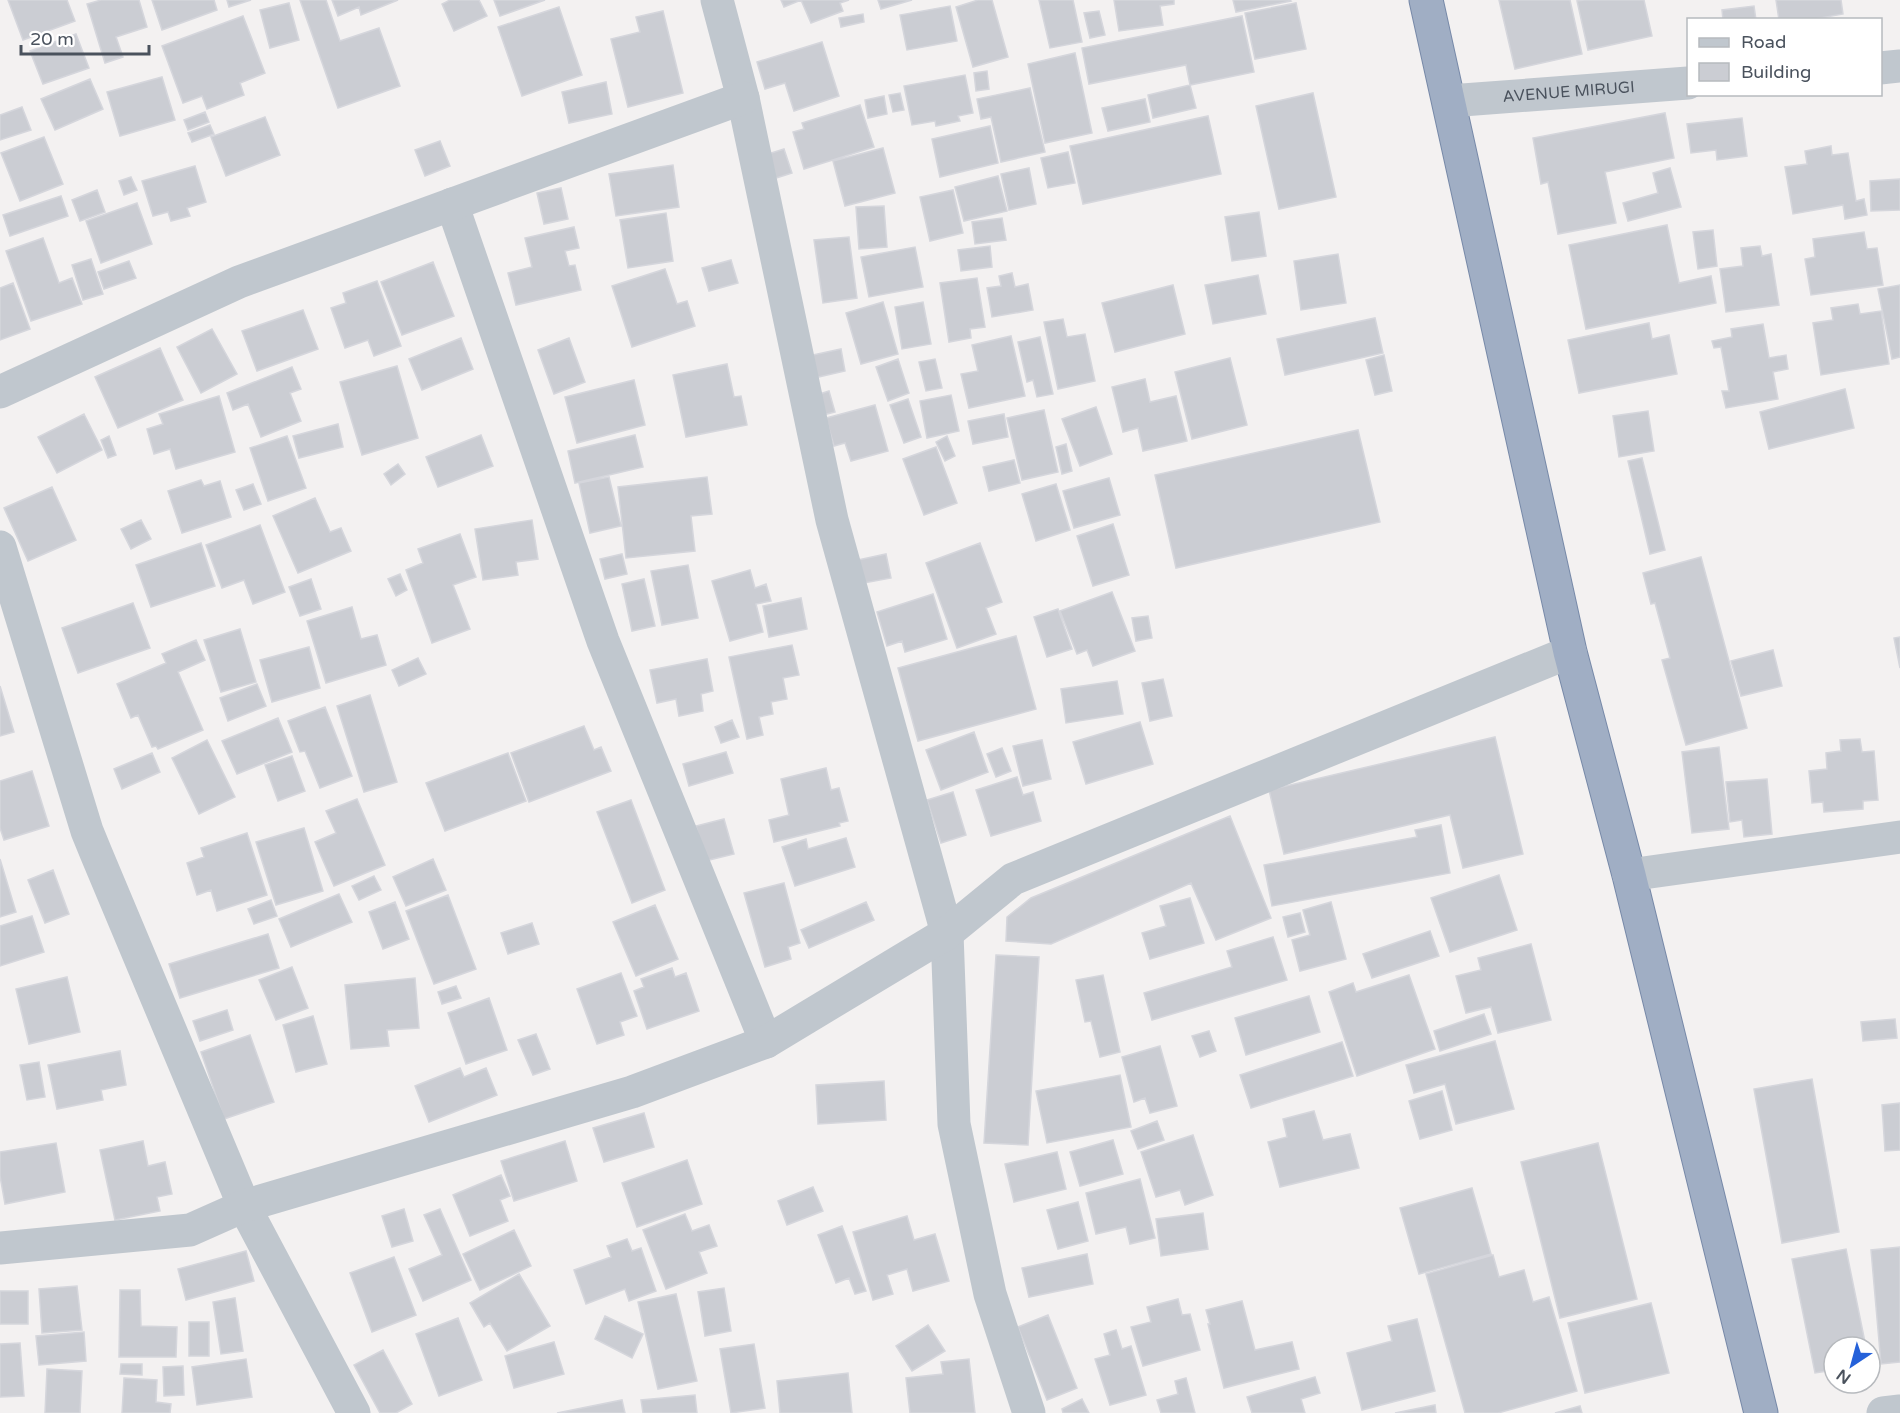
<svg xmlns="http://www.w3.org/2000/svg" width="1900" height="1413" viewBox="0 0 1900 1413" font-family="'Varela Round',sans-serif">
<rect width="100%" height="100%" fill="#f3f1f1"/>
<path fill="#cbcdd3" stroke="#d5d6dc" stroke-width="1.5" d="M8 0H67L75 21 23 40Z
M101 0H139L147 27 116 37 123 57 105 63 87 4Z
M152 0H214L217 10 162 30Z
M227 0H251L229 7Z
M300 0H326L340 41 379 28 400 86 338 108Z
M332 0H398L361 15 359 7 338 16Z
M450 0H479L487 16 454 31 442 4Z
M494 0H545L500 16Z
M781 0H801L784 7Z
M801 0H849L840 3 843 11 811 23Z
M878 0H912L881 9Z
M978 0H992L1008 57 973 67 956 7Z
M1039 0H1073L1082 42 1050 48Z
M1114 0H1174V4L1160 6 1163 25 1119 31Z
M1233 0H1290L1291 1 1236 12Z
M1499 0H1570L1582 54 1515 69Z
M1584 0H1644L1652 36 1588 50 1577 1Z
M1776 0H1841L1843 14 1810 20H1779Z
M289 3 299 40 270 48 260 10Z
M1296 3 1306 49 1255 59 1245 13Z
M950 6 957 41 907 50 900 15Z
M1754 6 1756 20H1723L1722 10Z
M559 7 582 75 522 96 498 27Z
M663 11 683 93 628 107 611 39 640 32 636 17Z
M1099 11 1105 35 1090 38 1084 13Z
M863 14 864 22 841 27 839 18Z
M243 16 265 73 240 83 244 95 207 109 202 96 183 103 162 46Z
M1242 16 1254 72 1190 85 1186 65 1089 84 1082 48Z
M76 34 89 68 43 84 30 51Z
M822 42 839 96 794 111 785 83 765 89 757 62Z
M1075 53 1092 133 1045 143 1028 64Z
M987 71 989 89 976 91 974 73Z
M965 75 973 113 958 116 960 121 936 126 935 121 912 125 904 86Z
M162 77 175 120 120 136 107 92Z
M90 79 103 109 55 130 41 99Z
M606 82 612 114 569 123 562 92Z
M1190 85 1196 108 1153 118 1148 95Z
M1030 88 1045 152 1001 162 991 117 981 119 977 99Z
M900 93 904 110 893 112 889 95Z
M1313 93 1336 197 1279 209 1256 106Z
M884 96 887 114 868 118 865 100Z
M1145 99 1150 122 1108 131 1102 108Z
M860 105 874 147 804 169 793 132 804 129 802 123Z
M22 107 31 130 0 140V115Z
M205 112 209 122 188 130 184 120Z
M1665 113 1674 158 1605 172 1616 223 1558 234 1548 182 1541 184 1533 138Z
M1208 116 1221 174 1083 204 1070 146Z
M265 117 280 155 226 176 211 137Z
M1742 118 1747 156 1717 160 1716 150 1691 153 1687 124Z
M210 125 214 134 192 142 188 133Z
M990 126 998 163 940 177 932 139Z
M44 137 63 184 20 201 1 153Z
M440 141 450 166 425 176 415 150Z
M1831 146 1832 155 1848 153 1856 201 1864 199 1867 215 1845 219 1843 205 1793 214 1785 167 1807 164 1805 151Z
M883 148 895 193 845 206 833 161Z
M784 149 792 173 773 179 765 155Z
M1068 152 1075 183 1048 188 1041 158Z
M673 165 679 207 616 216 609 174Z
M195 166 206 202 187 208 190 216 171 221 168 212 153 216 142 181Z
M1029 168 1036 204 1009 210 1001 174Z
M1670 168 1681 207 1628 221 1623 203 1658 193 1653 173Z
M998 176 1007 211 964 221 955 187Z
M131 177 137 190 124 195 119 181Z
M1900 179V210L1871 211 1870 181Z
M561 188 568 219 544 224 537 193Z
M97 190 105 212 80 221 72 200Z
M953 190 963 233 930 241 920 197Z
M61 196 68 216 10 236 3 215Z
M137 203 152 244 101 263 86 221Z
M884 206 887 247 859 249 856 207Z
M1259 212 1266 256 1232 261 1225 217Z
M666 213 673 261 628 268 620 220Z
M1002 218 1006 240 975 244 972 222Z
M1667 225 1679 283 1711 276 1716 303 1586 329 1569 245Z
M574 227 579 248 565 251 569 266 575 265 581 290 516 305 508 273 532 267 525 238Z
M1713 230 1717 266 1698 269 1693 232Z
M1864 232 1867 249 1877 248 1883 285 1811 295 1805 259 1815 257 1813 239Z
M849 237 857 298 823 303 814 240Z
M43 238 59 283 72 278 82 304 31 321 6 251Z
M990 246 992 267 961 271 958 250Z
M1760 246 1762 256 1771 254 1779 305 1726 312 1720 269 1743 266 1741 248Z
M915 247 923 287 869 297 861 257Z
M1338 254 1346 303 1301 310 1294 261Z
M91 259 103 294 83 300 72 265Z
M731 260 738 283 709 291 702 268Z
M129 261 136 278 104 289 98 272Z
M433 262 454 316 402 335 381 282Z
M665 269 677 304 687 301 695 326 632 347 612 286Z
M1012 273 1015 287 1028 284 1033 310 992 317 987 288 1001 286 999 276Z
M1258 275 1266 314 1213 324 1205 285Z
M977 278 985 327 970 329 971 338 949 342 940 283Z
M377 281 401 346 374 356 368 340 345 348 331 308 346 303 343 293Z
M13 283 30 329 0 340V288Z
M1173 285 1185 334 1115 352 1102 303Z
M1900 285V357L1892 359 1878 289Z
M883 302 898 354 861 364 846 313Z
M923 302 931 344 902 349 895 307Z
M1858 304 1860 314 1881 311 1889 364 1821 375 1813 323 1833 320 1831 308Z
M303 310 318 349 257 371 242 331Z
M1375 318 1383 353 1285 375 1277 339Z
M1063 319 1067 337 1085 334 1095 381 1058 389 1044 322Z
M1649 323 1652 339 1669 335 1677 374 1579 393 1568 340Z
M1763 324 1769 358 1786 355 1788 369 1773 372 1778 399 1726 408 1722 391H1729L1721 347 1714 348 1712 341 1732 337 1731 329Z
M212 329 237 374 201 393 177 347Z
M1011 336 1025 396 969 408 961 374 978 371 972 345Z
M1040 337 1053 394 1037 397 1033 380 1027 382 1018 342Z
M461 338 473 369 422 390 409 359Z
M569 338 585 382 554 394 538 350Z
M160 348 183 400 118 428 95 377Z
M841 349 845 371 814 378 808 356Z
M1384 355 1392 391 1375 395 1366 360Z
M1230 358 1247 425 1192 439 1175 372Z
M898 359 909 393 888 401 876 367Z
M935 359 942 388 926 391 919 362Z
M727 364 734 397 741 396 747 425 686 437 673 375Z
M397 366 418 438 362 455 340 382Z
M292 367 301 389 290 393 301 421 261 437 248 404 233 410 227 393Z
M1145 379 1150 402 1176 396 1187 441 1143 451 1138 428 1123 432 1112 387Z
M634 380 645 425 577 443 565 397Z
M1845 389 1854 428 1769 449 1760 412Z
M829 391 835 412 819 416 813 396Z
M951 395 959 431 927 438 920 401Z
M219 396 235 452 176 469 170 449 154 454 147 429 163 424 159 414Z
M908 399 921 437 904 443 890 405Z
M875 405 888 451 851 461 845 443 834 446 826 418Z
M1096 407 1112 454 1080 466 1062 419Z
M1044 410 1058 472 1022 480 1007 418Z
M1648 411 1654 451 1619 457 1613 416Z
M84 414 102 450 57 473 38 437Z
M1004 414 1008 437 973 444 968 421Z
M338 424 343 447 299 458 293 436Z
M1358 430 1380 522 1176 568 1155 475Z
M481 435 493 466 438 487 426 457Z
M635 435 643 467 575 483 568 451Z
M109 436 116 455 108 458 101 440Z
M287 436 306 488 268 501 250 448Z
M947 436 955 456 945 461 936 442Z
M1066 444 1072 471 1062 474 1056 447Z
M936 447 957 503 924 515 903 459Z
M1642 458 1665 550 1650 554 1628 461Z
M1014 460 1020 483 989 491 983 467Z
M398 464 405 474 391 485 384 474Z
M609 477 621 526 590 533 579 483Z
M707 477 712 514 691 516 695 551 626 558 618 487Z
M1109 478 1120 515 1074 528 1063 491Z
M201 480 204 486 220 481 231 517 182 533 168 491Z
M253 484 261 504 244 510 236 490Z
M1056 484 1070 530 1036 541 1022 494Z
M52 487 76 540 28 561 4 508Z
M315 498 330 532 341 528 351 551 298 573 273 516Z
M141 520 151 539 131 549 121 529Z
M532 520 538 559 516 562 518 575 483 580 475 529Z
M1113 524 1129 575 1093 586 1077 536Z
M260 525 285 592 253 604 244 580 222 588 206 545Z
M460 534 476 577 453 585 470 629 432 643 406 570 423 563 418 549Z
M201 543 215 586 151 607 136 565Z
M980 543 1002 602 986 608 996 634 957 648 926 563Z
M622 554 627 574 605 579 600 559Z
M886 554 891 578 859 584 853 561Z
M1701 557 1747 728 1686 745 1662 660 1670 658 1655 603 1651 604 1643 573Z
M688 565 698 618 662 625 651 571Z
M750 570 755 588 766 584 771 601 756 604 763 632 730 641 712 581Z
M400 574 407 590 396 596 388 579Z
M311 579 321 609 300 616 289 587Z
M644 579 655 626 632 631 622 584Z
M1112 592 1135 651 1093 666 1087 650 1077 654 1060 611Z
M933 594 947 639 905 652 902 641 887 646 877 612Z
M801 598 807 629 769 637 763 606Z
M133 603 150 648 78 673 62 628Z
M352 607 361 639 377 635 386 665 326 683 307 621Z
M1058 609 1072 649 1047 657 1034 617Z
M1148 616 1152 638 1136 641 1132 618Z
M240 629 256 682 221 692 204 640Z
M1016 636 1036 709 918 741 898 668Z
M1900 637V668L1894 638Z
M196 640 205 660 178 672 203 730 158 749 156 746 152 747 138 715 131 718 117 684 166 663 162 654Z
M792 645 799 675 783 678 787 699 771 702 773 714 759 717 763 735 747 739 729 657Z
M309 647 320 688 272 702 260 660Z
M1773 650 1782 686 1741 696 1731 661Z
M418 658 426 674 399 686 392 670Z
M707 659 713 691 701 694 703 711 679 716 676 699 657 703 650 670Z
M1163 679 1172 716 1150 721 1142 683Z
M1117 681 1123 714 1066 723 1061 689Z
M257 684 266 706 228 721 220 698Z
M0 686 14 732 0 736Z
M370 695 397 782 364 792 337 706Z
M325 707 352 776 320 788 305 751 300 752 288 721Z
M278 718 292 752 237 774 222 741Z
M732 720 739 737 721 743 715 727Z
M1140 722 1153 764 1086 784 1073 742Z
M584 726 594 750 601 747 611 771 529 802 511 753Z
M974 732 988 772 941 790 926 750Z
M1495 737 1523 854 1463 868 1450 815 1284 854 1269 790Z
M1860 739 1862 752 1874 751 1878 800 1863 801V809L1824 812 1823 802 1812 803 1809 771 1827 769 1826 753 1841 751 1840 740Z
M207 740 235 797 199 814 172 758Z
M1042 740 1051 779 1023 786 1013 746Z
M1719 747 1729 829 1692 833 1682 752Z
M1002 748 1011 771 996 777 987 754Z
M726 752 733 773 689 786 683 764Z
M152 753 160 772 122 789 114 769Z
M508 753 526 801 445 831 426 783Z
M292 756 305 791 278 801 265 765Z
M826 768 831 790 839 788 848 821 839 823 840 826 774 842 769 820 789 815 781 779Z
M32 771 49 826 4 840 0 828V781Z
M1017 777 1023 795 1033 792 1041 821 991 836 976 790Z
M1767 779 1772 834 1744 837 1742 820 1730 822 1726 782Z
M953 792 966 835 941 843 927 800Z
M357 799 385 865 334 886 315 842 336 833 326 811Z
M631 800 665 890 632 903 597 812Z
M1230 816 1271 918 1216 940 1191 883 1051 944 1006 941 1007 917 1031 898Z
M724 819 734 854 705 861 696 826Z
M1441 825 1450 873 1272 906 1264 865 1417 837 1415 830Z
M304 828 323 891 276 905 256 842Z
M247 833 267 895 217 911 211 890 197 895 187 863 204 857 201 848Z
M846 838 855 867 795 886 782 847 806 839 808 849Z
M0 859 16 912 0 917Z
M433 859 446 890 406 906 393 877Z
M53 870 69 914 45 923 28 880Z
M1499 875 1517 930 1450 952 1431 898Z
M374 876 381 890 359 900 352 886Z
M784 883 800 943 788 947 791 959 765 967 744 893Z
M339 894 352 922 291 947 279 919Z
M448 895 476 969 434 984 406 911Z
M1190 898 1204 943 1150 959 1142 933 1166 926 1160 906Z
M271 900 277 916 254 924 248 909Z
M395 902 409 939 383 949 369 912Z
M866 902 874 920 809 948 801 930Z
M1331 902 1346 959 1300 971 1292 940 1310 935 1303 910Z
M655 905 678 959 636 976 613 922Z
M1300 913 1305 932 1288 937 1283 917Z
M32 916 44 952 0 966V926Z
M532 923 539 944 508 954 501 933Z
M1430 931 1439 956 1372 978 1363 954Z
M268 934 279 968 180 998 169 964Z
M1273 937 1287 980 1152 1020 1144 993 1232 967 1227 951Z
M1531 944 1551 1020 1498 1033 1491 1007 1466 1013 1456 976 1481 970 1478 958Z
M996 955 1039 957 1028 1145 984 1143Z
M292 967 308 1008 276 1020 259 980Z
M672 968 675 977 686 973 699 1011 647 1029 634 991 644 987 641 979Z
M621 973 637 1016 620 1022 624 1035 597 1044 577 989Z
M1103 975 1120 1052 1100 1057 1091 1021 1085 1022 1076 980Z
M1409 975 1435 1049 1357 1076 1329 992 1353 983 1356 992Z
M67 977 80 1032 29 1044 16 989Z
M415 978 419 1028 387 1030 389 1046 351 1049 345 985Z
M456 986 461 998 442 1004 438 992Z
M1309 996 1320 1032 1246 1055 1235 1018Z
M489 998 507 1050 466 1064 448 1013Z
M227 1010 233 1030 200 1041 193 1021Z
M1484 1014 1491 1034 1440 1051 1434 1031Z
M313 1016 327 1064 296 1072 283 1025Z
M1895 1019 1897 1038 1863 1041 1861 1022Z
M1209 1031 1216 1051 1200 1057 1192 1036Z
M536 1034 550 1069 533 1075 518 1040Z
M250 1035 274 1102 224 1119 201 1052Z
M1495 1041 1514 1109 1456 1124 1445 1084 1414 1093 1406 1065Z
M1342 1042 1353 1076 1251 1108 1240 1075Z
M1160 1046 1177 1106 1150 1113 1145 1098 1134 1102 1122 1057Z
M120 1051 126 1085 101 1090 103 1100 57 1109 48 1065Z
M39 1062 45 1097 27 1100 20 1065Z
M460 1068 464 1077 486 1068 497 1095 429 1122 415 1086Z
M1120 1075 1131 1127 1047 1143 1036 1091Z
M1812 1079 1839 1232 1782 1243 1754 1089Z
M884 1081 886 1120 818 1124 816 1085Z
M1442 1091 1452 1130 1420 1139 1409 1101Z
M1900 1103V1150L1885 1151 1882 1105Z
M1314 1111 1323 1140 1350 1134 1359 1168 1280 1187 1268 1142 1287 1137 1283 1119Z
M644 1113 654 1147 604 1162 593 1128Z
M1157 1121 1164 1140 1138 1149 1131 1131Z
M1193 1135 1213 1195 1185 1205 1180 1190 1156 1197 1141 1152Z
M1113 1140 1123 1174 1080 1186 1070 1152Z
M143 1141 148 1166 165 1162 172 1194 157 1197 160 1211 115 1220 100 1150Z
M565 1141 577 1181 514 1201 501 1161Z
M56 1143 65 1192 5 1204 0 1176V1152Z
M1598 1143 1637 1299 1560 1318 1521 1162Z
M1057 1152 1066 1189 1014 1202 1005 1164Z
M687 1160 702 1204 637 1227 622 1183Z
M501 1175 510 1196 500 1200 508 1221 470 1236 453 1195Z
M1140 1179 1155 1238 1130 1244 1126 1227 1096 1234 1086 1193Z
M813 1187 823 1211 787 1225 778 1201Z
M1472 1188 1491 1254 1419 1274 1400 1208Z
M1078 1202 1088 1241 1058 1249 1047 1210Z
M404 1209 413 1241 392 1247 382 1216Z
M440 1209 471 1280 423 1301 409 1269 442 1255 424 1215Z
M1203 1213 1208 1249 1161 1256 1156 1219Z
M685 1214 692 1231 709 1225 717 1246 699 1252 707 1273 666 1289 643 1230Z
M907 1216 914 1240 935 1234 949 1281 913 1291 907 1269 887 1275 893 1294 873 1300 853 1232Z
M842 1226 866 1291 855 1294 849 1278 836 1283 818 1235Z
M514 1230 531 1266 480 1290 463 1254Z
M627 1239 632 1251 641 1248 656 1291 629 1301 625 1289 586 1304 574 1270 611 1257 607 1246Z
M1900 1247V1362L1881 1364 1871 1250Z
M1846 1249 1866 1347H1834V1370L1815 1373 1792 1259Z
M246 1251 254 1281 186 1300 178 1269Z
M1087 1254 1093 1284 1029 1297 1022 1268Z
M1493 1255 1499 1277 1524 1270 1533 1302 1549 1297 1577 1391 1498 1413H1465L1426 1274Z
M394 1257 416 1315 372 1332 350 1273Z
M519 1274 550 1326 507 1351 490 1323 484 1327 470 1303Z
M77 1286 82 1330 42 1333 39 1289Z
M724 1288 731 1331 705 1336 698 1292Z
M120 1290H140L141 1326 177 1327 176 1357H119Z
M0 1291H28V1324H0Z
M676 1294 697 1381 658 1389 638 1302Z
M235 1298 243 1351 221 1354 213 1302Z
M1178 1299 1182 1315 1190 1314 1200 1350 1143 1366 1131 1327 1151 1322 1147 1307Z
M1242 1301 1255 1350 1292 1342 1299 1369 1224 1388 1208 1324H1210L1206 1310Z
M1651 1303 1669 1373 1585 1393 1568 1323Z
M1048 1315 1077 1388 1047 1400 1018 1327Z
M605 1316 643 1334 632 1358 595 1339Z
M458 1318 482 1380 439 1396 416 1334Z
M1417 1319 1435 1391 1362 1410 1347 1353 1392 1341 1388 1326Z
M189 1322H209V1356H189Z
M928 1325 945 1351 912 1371 896 1346Z
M1116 1330 1122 1349 1131 1346 1146 1395 1110 1405 1095 1359 1110 1355 1104 1334Z
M84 1332 86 1361 39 1365 36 1336Z
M554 1342 564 1374 514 1388 505 1356Z
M20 1343 24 1396 0 1397V1344Z
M754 1344 765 1408 731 1413 720 1349Z
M383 1350 412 1404 396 1413H380L354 1365Z
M246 1359 252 1397 197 1405 192 1367Z
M969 1359 975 1413H910L906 1378 943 1374 941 1362Z
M121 1364H142V1375L120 1374Z
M183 1366 184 1395 164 1396 163 1367Z
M47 1369 82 1371 80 1413H45Z
M848 1373 852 1413H780L777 1381Z
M1315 1377 1320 1393 1301 1399 1305 1413H1252L1247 1397Z
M124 1378 157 1380 156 1402 171 1404 170 1413H122Z
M1186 1378 1195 1413H1161L1157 1400 1178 1394 1175 1381Z
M695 1395 697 1413H643L641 1400Z
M1082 1399 1089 1413H1063L1062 1409Z
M622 1400 625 1413H557Z
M1435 1405 1436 1413H1395Z
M1580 1406 1582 1413H1555Z"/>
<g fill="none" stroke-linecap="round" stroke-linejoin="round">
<g stroke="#7789a8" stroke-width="35">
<path id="trunk" d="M1426 0 1570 652 1629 875 1761 1413"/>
</g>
<g stroke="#c0c7ce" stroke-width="33">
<path d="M717 0 743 98 832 520 947 933 954 1124 990 1294 1029 1413"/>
<path d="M1880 68 1900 66"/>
<path id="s1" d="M1449 101 1688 83"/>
<path d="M452 204 603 641 766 1042"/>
<path d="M0 392 239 282 743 98"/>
<path d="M0 547 87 831 96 853 244 1206 354 1413"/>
<path d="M1629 875 1900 837"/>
<path d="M0 1248 190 1230 244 1206 632 1092 766 1042 947 933 1013 879 1570 652"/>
<path d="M1883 1413 1900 1411"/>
</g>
<use href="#trunk" stroke="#a0aec4" stroke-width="33"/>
</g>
<g text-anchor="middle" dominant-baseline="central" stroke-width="4.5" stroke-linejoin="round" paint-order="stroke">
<g font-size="16" fill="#4a525d" stroke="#fff">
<text stroke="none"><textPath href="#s1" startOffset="120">AVENUE MIRUGI</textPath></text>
</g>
</g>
<rect x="1687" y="18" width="195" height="78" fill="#ffffff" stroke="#b7babe" stroke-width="1.5"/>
<rect x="1699" y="38" width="30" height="9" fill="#c0c7ce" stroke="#b7babe" stroke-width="1.5"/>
<text x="1741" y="48" font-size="18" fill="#4a525d">Road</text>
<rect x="1699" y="63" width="30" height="18" fill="#cbcdd3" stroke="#b7babe" stroke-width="1.5"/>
<text x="1741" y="78" font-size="18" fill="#4a525d">Building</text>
<g transform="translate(1852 1365) rotate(216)"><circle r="28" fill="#ffffff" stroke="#b7babe" stroke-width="1.5"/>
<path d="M0-4.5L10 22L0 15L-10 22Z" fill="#2561d9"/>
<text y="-9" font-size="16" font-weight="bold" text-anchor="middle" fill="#4a525d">N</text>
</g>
<path d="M21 45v9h128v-9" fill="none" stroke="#4a525d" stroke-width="3"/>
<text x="30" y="45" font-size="18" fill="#4a525d" stroke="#ffffff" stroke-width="4.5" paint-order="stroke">20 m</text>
</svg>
